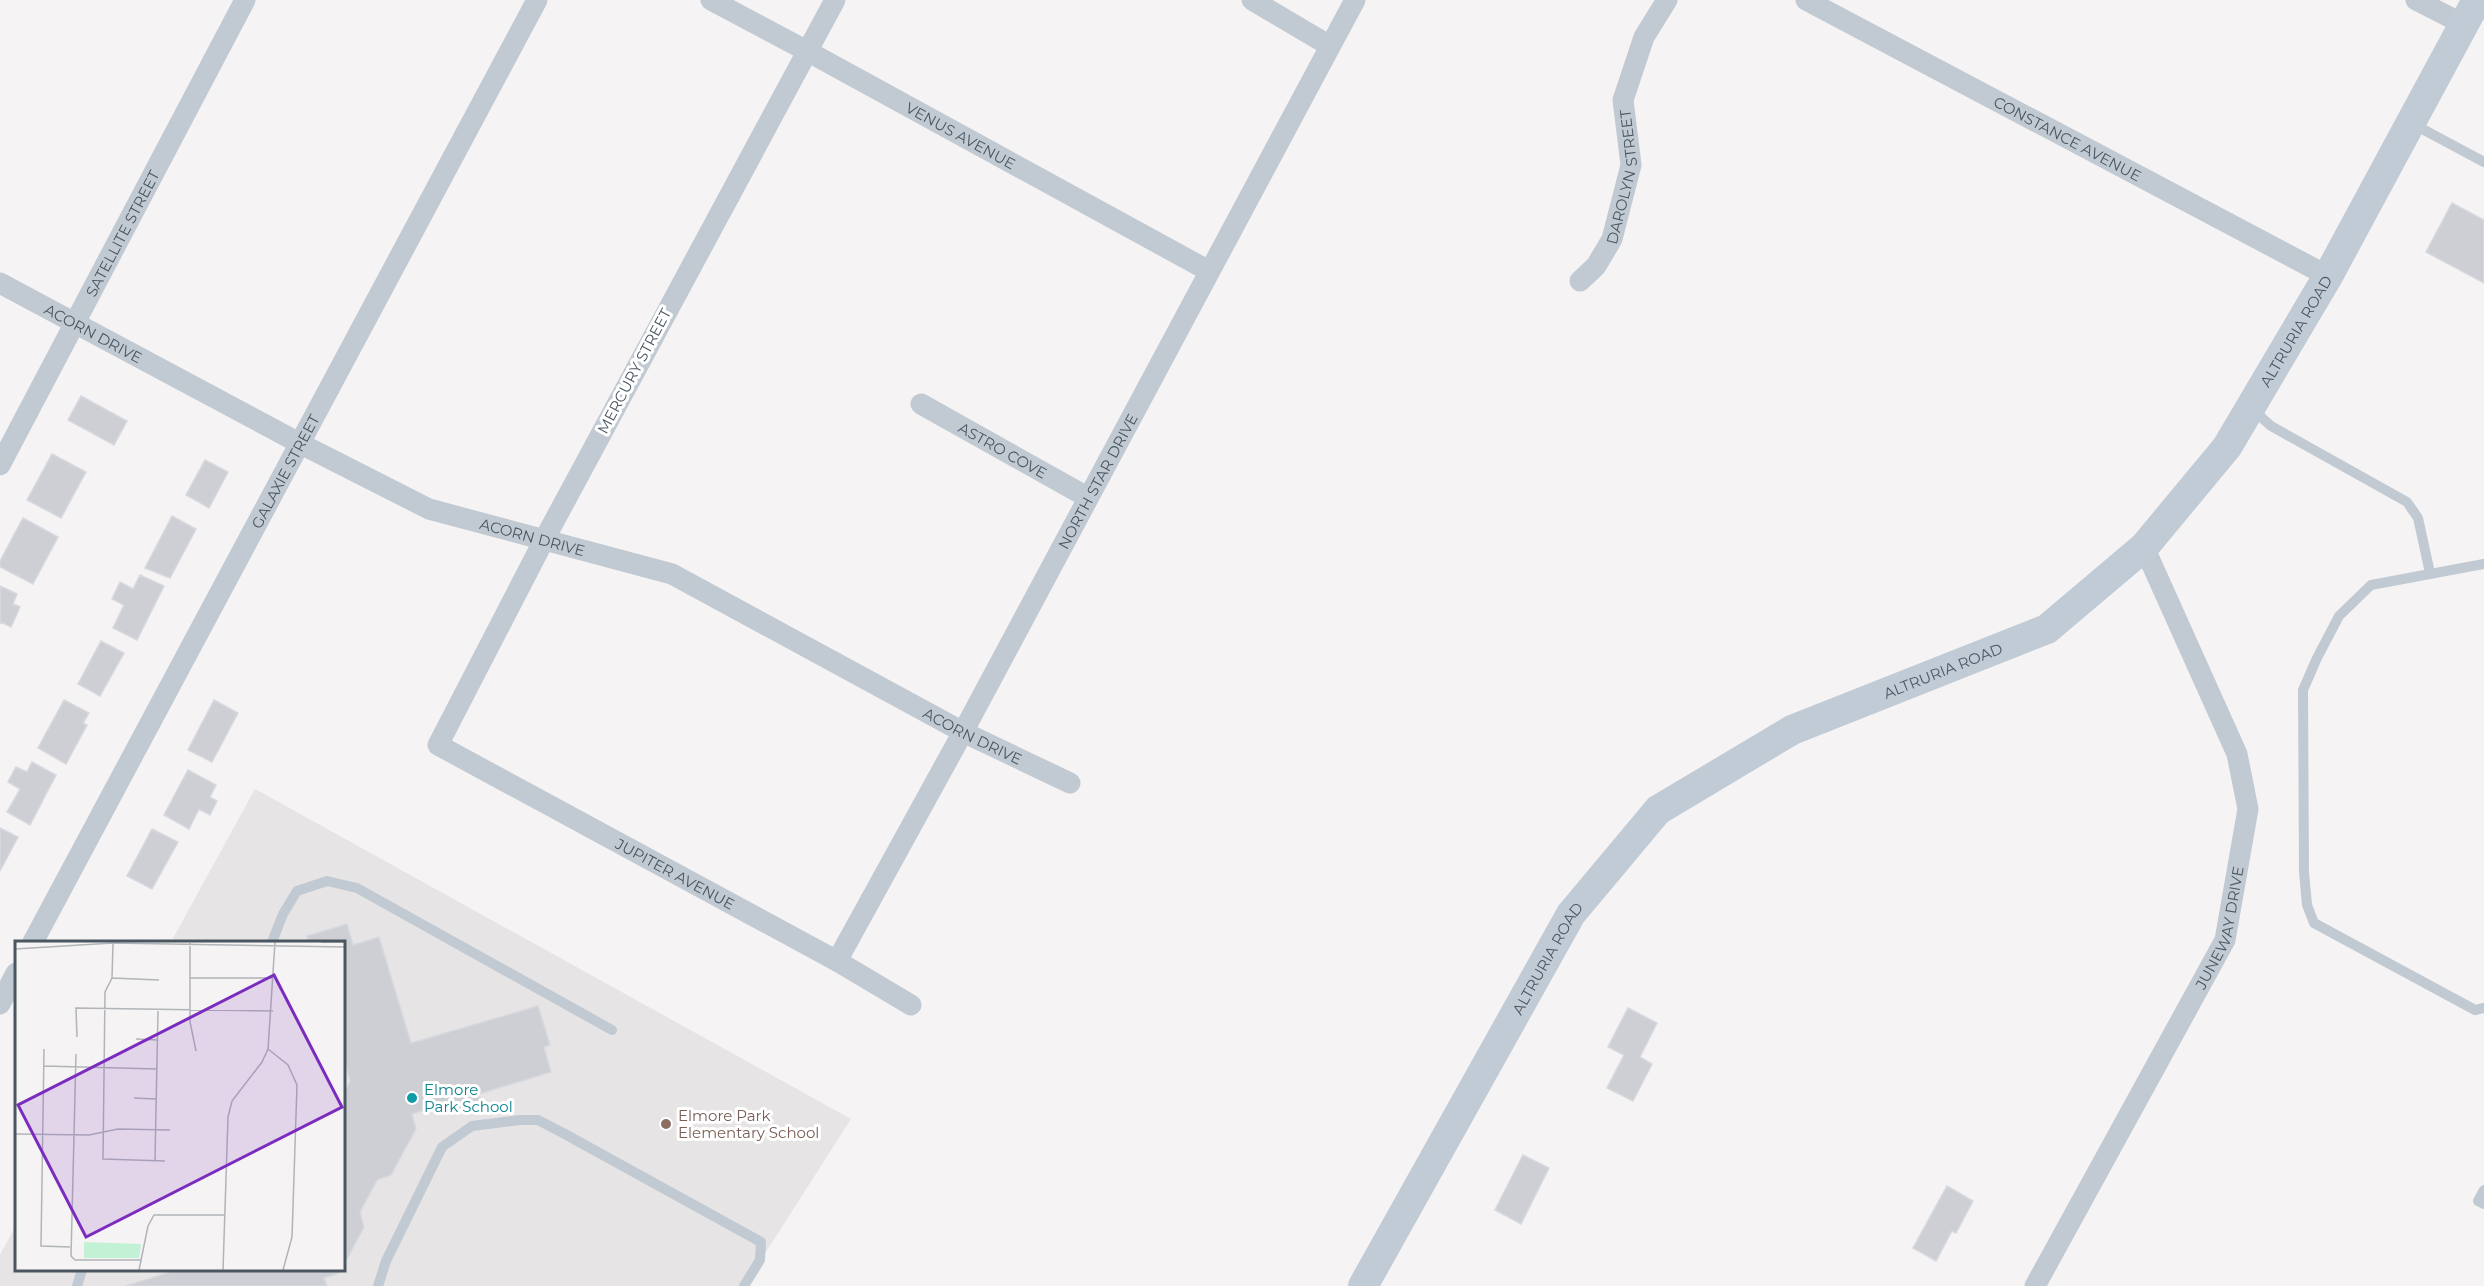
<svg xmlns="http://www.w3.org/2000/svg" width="2484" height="1286" viewBox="0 0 2484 1286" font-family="Montserrat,sans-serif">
<rect width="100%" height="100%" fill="#f5f3f3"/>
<path fill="#e6e4e5" d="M255 789 851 1119 744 1286H0V1255L16 1225V1270H344V942H171Z"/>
<path fill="#cdcfd5" stroke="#d7d9de" stroke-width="1.5" d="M2452 203 2484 220V283L2426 252Z
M81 396 127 421 114 445 68 420Z
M52 454 86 472 61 518 27 500Z
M205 460 228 472 209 508 186 495Z
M172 516 196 529 170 578 145 568Z
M23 518 58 537 33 584 0 567V561Z
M140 575 164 586 137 640 113 628 124 605 112 599 120 582 133 589Z
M0 586 17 594 13 604 20 607 11 627 1 622 0 624Z
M101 641 124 653 100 696 78 684Z
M64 700 89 713 83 723 87 725 66 764 38 748Z
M214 700 238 713 212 762 188 750Z
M32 762 56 775 30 825 7 812 20 789 8 782 16 767 27 772Z
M188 770 216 785 210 797 217 801 210 815 199 809 189 829 164 815Z
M0 828 18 837 0 871Z
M152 829 178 842 152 889 127 876Z
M347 924 353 945 379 937 411 1043 538 1006 550 1045 544 1047 551 1072 479 1094 481 1101 454 1109 452 1102 412 1114 416 1129 391 1175 377 1180 360 1212 364 1227 344 1265V1093L350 1081 344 1058V942H309L307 936Z
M1628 1008 1657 1023 1640 1057 1652 1064 1633 1101 1607 1088 1624 1055 1608 1047Z
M1523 1155 1549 1168 1521 1224 1495 1210Z
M1947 1186 1973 1201 1956 1233 1952 1231 1936 1261 1913 1248Z
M176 1270H341L339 1273 324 1278 327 1286H126Z"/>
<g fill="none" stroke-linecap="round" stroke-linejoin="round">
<path stroke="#c1cad2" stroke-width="10" d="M2413 124 2484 162
M2255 406 2262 418 2271 426 2407 502 2418 518 2430 573
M2484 564 2371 585 2339 616 2317 658 2303 690 2304 872 2307 905 2314 923 2475 1010 2484 1008
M272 942 283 914 297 891 327 881 357 888 612 1030
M2484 1190 2478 1201 2484 1204
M77 1286 82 1270
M378 1286 386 1261 442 1147 472 1126 520 1120H538L563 1133 761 1242 760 1260 744 1286"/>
<g stroke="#c1cad2" stroke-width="21">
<path id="s1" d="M711 0 807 51 1209 271"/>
<path id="s2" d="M835 0 544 540 438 745 837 961 911 1005"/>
<path d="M1252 0 1330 46"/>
<path id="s3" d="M1806 0 2328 276"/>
<path d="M2416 0 2463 24"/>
<path id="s4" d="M1580 281 1596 266 1612 239 1631 165 1623 100 1644 37 1667 0"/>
<path id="s5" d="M0 283 301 444 429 509 672 574 963 732 1070 783"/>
<path id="s6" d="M921 404 1087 497"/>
<path id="s7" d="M0 465 245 0"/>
<path id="s8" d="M33 942 537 0"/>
<path id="s9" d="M837 961 963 732 1355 0"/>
<path d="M0 1004 16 973"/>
<path id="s10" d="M2035 1286 2225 940 2248 809 2237 754 2144 547"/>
</g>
<path stroke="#c1cbd6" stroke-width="30" id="s11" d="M1363 1286 1571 914 1658 810 1792 730 2047 629 2144 547 2227 447 2328 276 2477 0"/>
</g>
<circle fill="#0f9aa8" stroke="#fff" stroke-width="2" cx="412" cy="1098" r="6"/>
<circle fill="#8d6e63" stroke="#fff" stroke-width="2" cx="666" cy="1124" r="6"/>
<g text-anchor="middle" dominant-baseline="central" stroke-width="6" stroke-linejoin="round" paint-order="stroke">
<g font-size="15" fill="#4a5661" stroke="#fff">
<text stroke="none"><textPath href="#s1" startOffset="284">VENUS AVENUE</textPath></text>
<text stroke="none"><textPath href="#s3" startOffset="296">CONSTANCE AVENUE</textPath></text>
<text stroke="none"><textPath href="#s4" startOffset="117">DAROLYN STREET</textPath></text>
<text stroke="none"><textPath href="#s7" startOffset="262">SATELLITE STREET</textPath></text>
<text stroke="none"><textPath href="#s11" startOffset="1384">ALTRURIA ROAD</textPath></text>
<text stroke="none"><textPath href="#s5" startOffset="106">ACORN DRIVE</textPath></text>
<text transform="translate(634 371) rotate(-62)">MERCURY STREET</text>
<text stroke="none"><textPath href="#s6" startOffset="94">ASTRO COVE</textPath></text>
<text stroke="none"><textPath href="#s8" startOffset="534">GALAXIE STREET</textPath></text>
<text stroke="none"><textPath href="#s9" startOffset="546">NORTH STAR DRIVE</textPath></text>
<text stroke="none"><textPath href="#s5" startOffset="592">ACORN DRIVE</textPath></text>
<text stroke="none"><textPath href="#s11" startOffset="880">ALTRURIA ROAD</textPath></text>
<text stroke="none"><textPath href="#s5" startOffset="1078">ACORN DRIVE</textPath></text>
<text stroke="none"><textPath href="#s2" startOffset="1114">JUPITER AVENUE</textPath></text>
<text stroke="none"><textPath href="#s10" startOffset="405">JUNEWAY DRIVE</textPath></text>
<text stroke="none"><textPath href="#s11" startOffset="376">ALTRURIA ROAD</textPath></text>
</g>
<g font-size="15" fill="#0d838f" stroke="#fff" text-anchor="start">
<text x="424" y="1089">Elmore<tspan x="424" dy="17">Park School</tspan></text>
</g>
<g font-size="15" fill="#785e54" stroke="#fff" text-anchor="start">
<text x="678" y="1115">Elmore Park<tspan x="678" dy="17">Elementary School</tspan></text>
</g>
</g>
<g transform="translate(15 941)">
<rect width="330" height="330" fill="#f5f3f3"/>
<path d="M69 301 126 303 124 317H69Z" fill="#c3f1d5"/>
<path fill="none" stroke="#b1b4b9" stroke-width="1.5" d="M306 1H330M98 2 97 37 90 51 88 218 150 220M175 2V81L181 110M0 8 98 2 330 6M97 37 144 39M175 37H258M62 96 61 67 258 70M121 98 143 99M29 108 26 305 55 306M253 108 273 124 282 144 277 296 268 329M61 113 56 315 60 319H126M29 125 142 128M119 157 141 158M0 193 74 194 103 188 155 189M140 219 143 70M124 329 133 285 139 274H209M208 329 213 176 217 160 247 121 253 108 260 1"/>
<path fill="#7b2cbf" fill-opacity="0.15" stroke="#7b2cbf" stroke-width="3" d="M259 34 327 166 71 296 3 164Z"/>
<rect width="330" height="330" fill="none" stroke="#4a5661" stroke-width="3"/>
</g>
</svg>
